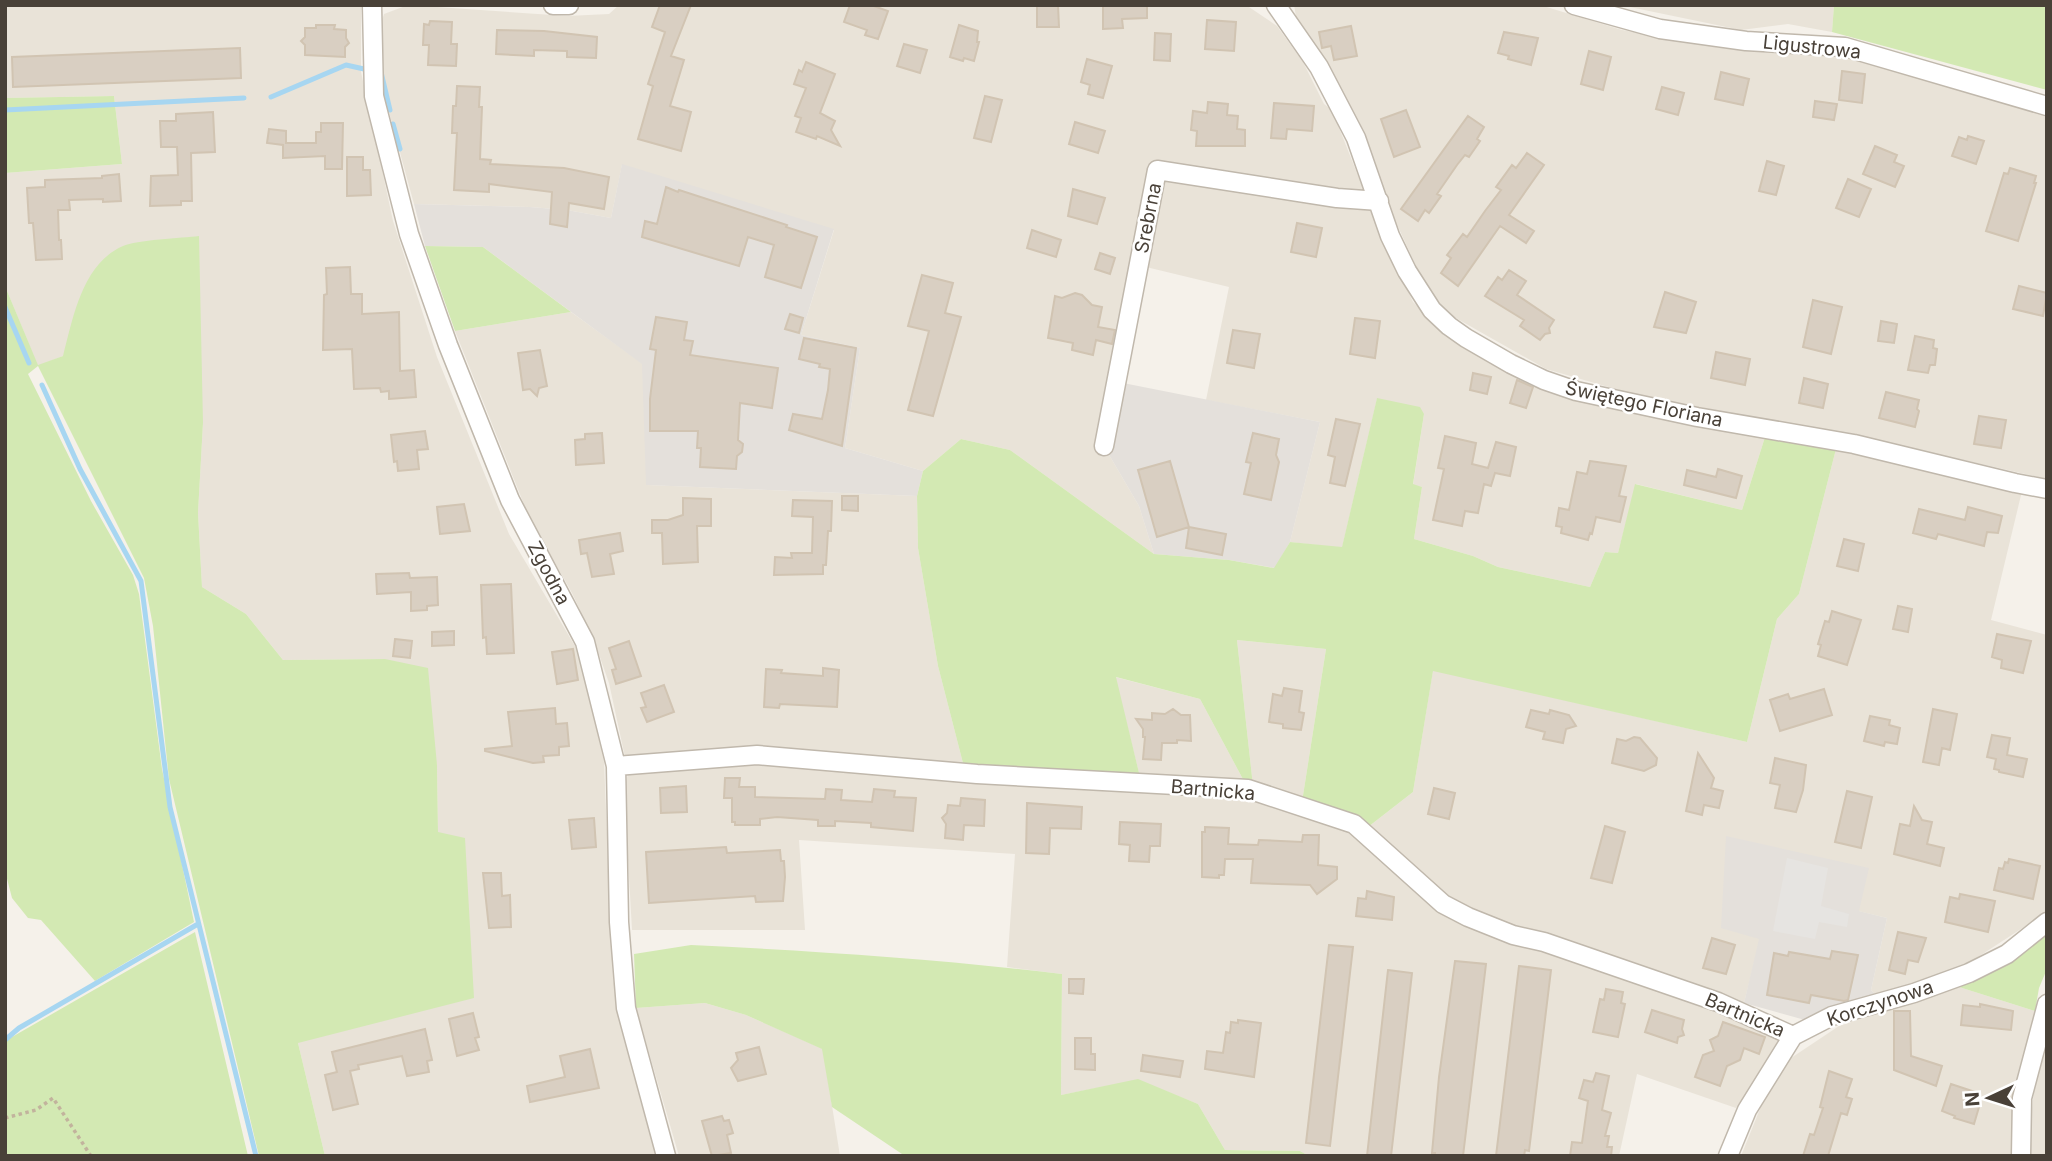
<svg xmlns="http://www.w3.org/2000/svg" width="2052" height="1161" viewBox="0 0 2052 1161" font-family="Inter,sans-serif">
<rect width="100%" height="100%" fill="#f5f1ea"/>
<path fill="#e9e3d8" d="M5 5H361V72L393 221 437 357 509 534 579 653 604 762 613 979 657 1156H325L298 1043 438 832 437 765 385 659 283 660 246 614 202 587 198 513 203 423 63 356 38 366 5 286V173L122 164 114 96 5 98Z
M408 5 567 16 609 14 619 5H1246L1277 26 1303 62 1324 104 1332 110 1366 196 1148 164 1096 450 1108 453 1139 506 1154 554 1010 450 961 439 923 471 845 448 860 348 801 335 834 230 622 165 611 218 567 210 530 207 414 204 380 79 379 30 384 14Z
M1294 5H1540L1622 30 1721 48 1835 53 2047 116V479L1849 434 1643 397 1546 369 1454 317 1427 290 1389 207 1368 149 1297 22Z
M1620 5H1834L1832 32 1788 24 1741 30Z
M1163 177 1370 209 1413 302 1453 340 1504 366 1587 403 1765 437 1742 510 1636 484 1618 553 1605 552 1590 587 1498 567 1473 556 1414 539 1422 487 1413 485 1424 414 1377 399 1342 548 1290 542 1320 422 1206 400 1229 287 1146 267Z
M571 312 643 364 647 485 917 496 918 548 938 666 964 767 625 757 609 683 594 640 572 593 529 517 455 331Z
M1836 449 2022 491 1991 620 2047 635V912L1961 968 1876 995 1871 990 1887 918 1858 911 1760 939 1744 1003 1694 988 1466 909 1435 889 1368 827 1413 792 1433 670 1747 742 1777 619 1799 594Z
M1237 640 1326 649 1302 802 1253 786Z
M1115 677 1200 699 1245 783 1140 777Z
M744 761 1243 793 1352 830 1453 921 1541 946 1712 1006 1784 1037 1736 1108 1637 1074 1619 1156H1309L1300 1151 1225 1150 1198 1104 1138 1080 1061 1095 1062 974 1007 967 1015 854 799 840 805 930H632L624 788 629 771Z
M1959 987 2035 1011 2016 1086 2013 1156H1741L1764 1099 1785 1062 1839 1026Z
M705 1003 746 1015 823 1049 840 1156H679L636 1008Z
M2047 1047V1156H2029L2028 1142 2035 1083Z"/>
<path fill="#e4e0db" d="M622 164 834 229 801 335 860 348 845 448 923 471 917 496 646 485 642 364 483 247 425 246 414 204 530 207 567 210 611 218Z
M1123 383 1320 422 1290 542 1275 568 1229 560 1154 554 1139 506 1108 453Z
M1726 836 1869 868 1859 911 1887 918 1871 990 1876 995 1805 1020 1744 1003 1759 939 1721 928Z"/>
<path fill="#d3e9b3" d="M1834 5H2047V90L1832 32Z
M114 96 122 164 5 173V98Z
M199 236 203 423 198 513 202 587 246 614 283 660 385 659 428 668 437 765 438 832 465 838 474 998 298 1043 325 1156H259L169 779 153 626 144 578 38 366 28 374 91 501 133 575 139 594 162 769 194 922 95 981 41 920 28 918 12 898 5 871V286L38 365 63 356C73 318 82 264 123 246 136 240 182 238 199 236Z
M425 246 483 247 571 312 455 331Z
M1377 398 1420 407 1424 414 1413 484 1422 487 1414 539 1473 556 1498 567 1590 587 1605 552 1618 553 1635 484 1742 510 1765 437 1836 449 1799 594 1777 619 1747 742 1433 671 1413 792 1368 827 1302 802 1326 649 1237 640 1253 786 1245 783 1200 699 1116 677 1140 777 964 767 938 666 918 548 917 496 923 471 961 439 1010 450 1154 554 1229 560 1274 568 1290 542 1342 547Z
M195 932 248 1156H5V1041Z
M2047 933V969L2039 988 2035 1011 1959 987 2024 952Z
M691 945C815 951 939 959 1062 974L1061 1095 1138 1079 1198 1104 1225 1150 1300 1151 1309 1156H905L832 1107 822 1049 746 1015 705 1003 636 1008 634 954Z"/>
<path fill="#e6e4e1" d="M1787 858 1828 868 1821 906 1849 914 1847 927 1819 922 1815 939 1773 931Z"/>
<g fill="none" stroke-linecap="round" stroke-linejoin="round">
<path stroke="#a7d6f1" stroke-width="5" d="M381 72 390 110
M271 97 346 65 364 69
M5 110 244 98
M393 124 400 149
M5 307 29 363
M42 385 80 469 141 581 170 807 256 1156
M5 1040 19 1028 198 924"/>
</g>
<path fill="#d9cfc2" stroke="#d1c4b2" stroke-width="2" d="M660 5H691L671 56 684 60 670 106 691 112 681 151 638 139 653 86 648 84 665 32 652 27Z
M850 5H871L888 11 878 39 865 35 867 30 844 22Z
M1037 5H1058L1059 27H1037Z
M1103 5H1147V18L1122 19 1123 28 1103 29Z
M1207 20 1236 22 1234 51 1205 49Z
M430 21 452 22 451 44H457L456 66 428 65 429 45H423L424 24 429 25Z
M316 25H335L334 29 346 30V38L349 43 345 47V57L305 55V45L301 41 305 37V28H316Z
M959 25 978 31 977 42H979L974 61 964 58 963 61 950 57Z
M1351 26 1357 56 1334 60 1331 46 1322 48 1319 32Z
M497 30 544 31 597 37 596 58 567 57V51L534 50V56L496 54Z
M1504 32 1538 38 1531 65 1508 59 1509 56 1498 53Z
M1155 33 1171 34 1170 61 1154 60Z
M904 44 927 50 920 73 897 66Z
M240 48 241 78 13 87 12 57Z
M1589 51 1611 57 1603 90 1581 84Z
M1087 59 1112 66 1103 98 1088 94 1090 85 1081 82Z
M806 62 835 74 820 113 835 121 831 130 840 146 817 136 816 139 796 132 801 118 795 116 806 88 794 84 799 70 802 72Z
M1842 71 1865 74 1862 103 1839 100Z
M1721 72 1749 79 1743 105 1715 99Z
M457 86 480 87 479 107H482L480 159 491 160 490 164 564 168 609 177 604 209 569 203 567 227 550 224 552 192 489 184V192L454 190 457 133H452L453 106H456Z
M1662 87 1684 93 1678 115 1656 109Z
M985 96 1002 100 991 142 974 138Z
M1815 101 1837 104 1834 120 1813 117Z
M1208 102 1228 104 1227 115 1238 116 1237 129 1245 130V146H1196L1197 131 1191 130 1193 111 1207 113Z
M1274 103 1314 106 1312 131 1287 129 1286 139 1271 138Z
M1406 110 1420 147 1394 157 1381 119Z
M213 112 215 152 191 153 192 201H181V205L150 206 151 176 178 175 177 147H161L160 121H176V114Z
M1468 116 1484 127 1477 139 1480 141 1469 157 1465 155 1457 165 1437 194 1441 196 1429 213 1425 210 1418 221 1401 209Z
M1075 122 1105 131 1098 153 1069 144Z
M321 123H343L342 169H325V156L283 158V145L267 143 269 129 286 131V143H316V132H321Z
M1968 136 1984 141 1976 164 1952 156 1959 137 1967 140Z
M1875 146 1897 155 1894 162 1904 166 1895 187 1863 174Z
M1527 153 1544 165 1509 215 1534 231 1526 243 1500 226 1458 286 1441 273 1451 258 1447 255 1463 234 1467 237 1485 211 1501 190 1496 187 1512 165 1516 168Z
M347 157H363V170H370L371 195 347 196Z
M1767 161 1784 166 1776 195 1759 191Z
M2010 168 2036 176 2034 183H2036L2018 241 1986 231 2004 173 2008 174Z
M119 174 121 201 103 202V199L69 200 70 210H58L59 240H61L62 259 36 260 33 223H29L27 188 45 187V180L102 178V176Z
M1848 179 1871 189 1859 217 1836 208Z
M666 187 678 192 679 190 787 225 786 227 817 237 801 288 765 277 774 245 748 237 739 266 642 237 645 221 657 224Z
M1073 189 1105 198 1097 224 1068 216Z
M1297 223 1322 228 1316 257 1291 252Z
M1032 230 1061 240 1056 257 1027 248Z
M1100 253 1115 258 1110 274 1095 269Z
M350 267 351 294H362V314L399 312 400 371 414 370 416 397 389 399V391L381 392 380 388 354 389 352 349 323 350 324 295 327 294 326 268Z
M1509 270 1526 281 1517 295 1554 320 1549 328 1550 333 1545 334 1540 340 1520 326 1524 320 1485 296 1498 277 1502 280Z
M922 275 953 283 945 313 961 317 933 416 908 410 929 331 908 326Z
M2019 286 2047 293 2043 316 2013 309Z
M1665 292 1696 302 1686 333 1654 327Z
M1075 293 1082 295 1092 305 1102 307 1098 327 1115 330 1112 344 1096 340 1093 355 1072 350 1073 343 1048 338 1055 296 1062 298Z
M1813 300 1842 307 1831 354 1803 347Z
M790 314 803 318 799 333 785 329Z
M656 317 687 322 684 340 693 341 690 355 778 368 772 408 740 403 738 440 743 444 742 452 737 456 736 469 700 467 701 448H697L698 431H650V399L656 350 650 349Z
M1355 318 1380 321 1375 358 1350 354Z
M1881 321 1897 324 1894 343 1878 341Z
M1233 330 1260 334 1254 368 1227 363Z
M1915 336 1934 340 1933 348 1937 349 1935 365H1930L1928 373 1908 370Z
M804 338 856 348 842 446 789 430 793 414 822 419 828 390 830 369 819 367 820 364 799 359Z
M540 350 547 386 539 388 537 396 530 389 523 390 518 353Z
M1716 352 1750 359 1745 385 1711 378Z
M1473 373 1491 377 1487 394 1470 390Z
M1804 378 1828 384 1823 408 1799 403Z
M1517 380 1533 387 1526 408 1510 403Z
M1886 392 1919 400 1917 409 1919 411 1915 427 1879 418Z
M1979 416 2006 420 2001 448 1974 444Z
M1336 419 1360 424 1345 486 1330 483 1335 457 1328 455Z
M425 431 428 449 417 450 419 469 398 471 397 461 394 462 391 435Z
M602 433 604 463 576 465 575 440 585 439V434Z
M1253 433 1279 439 1276 455 1279 462 1271 500 1244 494 1251 463 1246 462Z
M1445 436 1476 443 1472 464 1488 468 1496 442 1516 447 1510 476 1495 473 1491 486 1484 484 1478 513 1465 511 1462 526 1433 520 1444 469 1438 468Z
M1170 461 1189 527 1157 537 1138 470Z
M1590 461 1626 466 1619 496 1626 497 1620 522 1596 517 1592 534 1590 533 1588 540 1561 533 1562 527 1556 526 1559 508 1569 510 1577 472 1587 474Z
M1718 469 1742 476 1736 498 1684 485 1687 470 1716 477Z
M842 496H858V511L842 510Z
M683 498 711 499V526H697L698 562 663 564 662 533H652V520H668L683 515Z
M793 500 832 501 831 531H828L826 565H823V574L774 575 775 557 792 558 791 553H812L813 517 792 516Z
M464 504 470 531 440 534 437 507Z
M1968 507 2002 516 1998 533 1987 532 1984 546 1938 534 1936 539 1913 533 1919 509 1965 520Z
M1189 527 1226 534 1222 555 1186 548Z
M620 533 623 551 610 554 614 574 592 577 587 553 581 554 579 540Z
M1844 539 1864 544 1858 571 1837 566Z
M409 573 410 578 437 577 438 605 427 606V610L411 611V592L377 594 376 574Z
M511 584 514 653 487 654 486 637 483 638 481 585Z
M1898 606 1912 609 1908 632 1893 629Z
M1832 611 1861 620 1847 665 1818 656 1821 645 1818 644 1825 621 1829 622Z
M454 631V645L432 646V632Z
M1997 634 2031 641 2023 673 2001 668 2002 660 1992 657Z
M395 639 412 641 410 658 393 656Z
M629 641 641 676 616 684 612 670 616 669 609 648Z
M573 649 578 680 557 684 552 652Z
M823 668 839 670 837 707 780 704 779 708 764 707 766 669 782 670 781 673 823 676Z
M664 685 674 712 647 722 641 708 646 707 641 693Z
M1284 688 1302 691 1299 712 1304 713 1301 730 1283 728V724L1269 722 1273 694 1282 696Z
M1824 689 1832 715 1780 731 1770 700 1788 694 1790 699Z
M555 708 556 724 567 723 569 746 559 747V755L543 756 544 762 533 763 485 751V749L512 746 508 712Z
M1173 709 1181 715H1190L1191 741 1177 740V743H1162L1161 760 1143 759 1145 737H1143V729L1136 719 1152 720V713L1165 714Z
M1933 709 1957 714 1950 750 1942 748 1939 765 1923 762Z
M1531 710 1549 714 1550 710 1569 715 1576 726 1566 729 1563 743 1543 739 1545 732 1526 727Z
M1870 716 1890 720 1889 725 1900 728 1897 744 1885 742 1884 746 1864 741Z
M1992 735 2010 738 2007 755 2027 759 2023 777 1999 772V770L1994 769 1996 759 1987 757Z
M1634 737 1640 738 1657 758 1656 765 1644 771 1612 763 1617 739 1626 741Z
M1698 753 1714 778 1711 788 1723 791 1719 808 1704 805 1702 815 1686 811Z
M1775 758 1806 765 1803 790 1796 812 1775 808 1780 785 1770 783Z
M725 778H740L739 787H755V797L825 799 826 789 842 790 841 800 872 802 874 789 895 791 894 797 916 798 913 831 871 827V823L835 821V826H818V820L777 817 760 819V825H735V822H732V798H724Z
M686 786 687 812 661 813 660 788Z
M1434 788 1455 793 1449 819 1428 814Z
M1847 791 1872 797 1861 848 1835 842Z
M961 798 985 800 984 826 964 825 963 840 945 838 946 824 942 818 947 813 948 805 960 806Z
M1027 803 1082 807 1081 829 1050 828 1049 854 1026 853Z
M1914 806 1922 820 1932 822 1927 844 1944 848 1940 866 1894 854 1900 824 1910 826Z
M594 818 596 847 572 849 569 820Z
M1120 822 1161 824 1160 846H1150L1149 862 1129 861 1130 845 1119 844Z
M1605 826 1625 832 1612 883 1591 878Z
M1205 827 1229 828 1228 844 1258 845 1259 840 1302 842 1303 835H1319L1318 865 1337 867V879L1317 894 1310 885 1251 883 1253 859H1225L1224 875H1219V878L1202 877V832H1205Z
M726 847 727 853 780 850 781 861H784L785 877 783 901 756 902 755 896 649 903 646 852Z
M2009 859 2040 866 2033 899 1994 890 1999 868 2003 869 2005 862 2008 863Z
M483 873H501L502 896 510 895 511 927 489 928Z
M1367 891 1394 897 1392 920 1356 916 1358 898 1366 899Z
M1960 894 1995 901 1988 932 1945 922 1950 897 1959 899Z
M1898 932 1926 938 1918 962 1908 960 1905 974 1889 970Z
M1712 938 1735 945 1726 974 1703 968Z
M1329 945 1353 947 1330 1146 1306 1143Z
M1832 951 1858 955 1848 1000 1844 1001 1811 995 1809 1003 1767 995 1774 953 1788 956 1789 952 1830 959Z
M1455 961 1486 964 1463 1156H1435V1153H1432L1439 1077Z
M1519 966 1551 970 1529 1151 1525 1150 1524 1156H1496Z
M1388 970 1412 973 1404 1044 1391 1156H1367Z
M1069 979H1084L1083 994 1069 993Z
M1606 989 1623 992 1621 1003 1625 1004 1618 1037 1593 1032 1600 999 1604 1000Z
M1980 1004 2013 1011 2011 1030 1961 1025 1963 1005 1980 1007Z
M1652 1010 1684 1020 1682 1029 1684 1035 1678 1037 1677 1043 1645 1032Z
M1894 1011H1910L1911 1056 1942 1066 1936 1086 1894 1070Z
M473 1013 479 1037 475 1038 479 1050 457 1056 449 1019Z
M1238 1020 1261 1023 1254 1077 1205 1069 1207 1051 1223 1053 1226 1032 1230 1033 1231 1022 1238 1023Z
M1723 1022 1765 1037 1759 1054 1744 1048 1740 1060 1727 1066 1720 1086 1695 1077 1703 1055 1714 1051 1710 1040 1718 1036Z
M425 1029 432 1060 427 1061 429 1072 407 1076 402 1056 358 1065 359 1069 350 1071 358 1104 333 1110 325 1075 337 1072 332 1052Z
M1075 1038H1091V1054H1095V1070L1075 1069Z
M759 1047 766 1074 738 1081 731 1068 738 1060 736 1053Z
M590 1049 599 1088 530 1102 527 1086 565 1077 560 1056Z
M1143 1055 1183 1061 1180 1077 1141 1071Z
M1829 1071 1852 1079 1846 1097 1852 1099 1847 1115 1841 1113 1828 1156H1803L1810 1134 1814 1135 1823 1108 1820 1107Z
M1596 1073 1609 1076 1602 1110 1611 1113 1605 1136H1609L1607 1147H1612L1611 1156H1570L1572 1142 1582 1143 1588 1101 1579 1098 1584 1080 1593 1082Z
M1951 1084 1978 1093 1974 1106 1979 1107 1974 1124 1954 1118 1955 1116 1942 1111Z
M722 1116 724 1121 729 1120 733 1133 727 1135 731 1153 712 1156 702 1121Z"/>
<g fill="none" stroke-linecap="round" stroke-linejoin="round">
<g stroke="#c0b8ac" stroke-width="21">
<path id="street" d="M372 5 374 96 409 234 448 345 510 500 585 642 616 766 619 922 626 1008 666 1156
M553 5H569
M1276 5 1319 67 1356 138 1390 236 1407 271 1432 310 1449 326 1466 338 1511 364 1544 380 1576 391 1697 417 1854 444 2015 483 2047 489
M1574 5 1660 29 1746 41 1845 47 2047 106
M1104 446 1157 170 1337 198 1379 201
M616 766 757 755 977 774 1248 789 1354 824 1443 904 1468 917 1513 935 1544 942 1718 1002 1793 1036
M1728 1156 1747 1110 1793 1036 1832 1016 1914 993 1969 973 2007 954 2047 922
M2021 1156 2022 1098 2047 1004"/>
</g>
<path stroke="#c2b39d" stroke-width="3.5" stroke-dasharray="3.5 3.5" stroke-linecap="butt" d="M5 1118 36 1110 53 1098 91 1156"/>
<use href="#street" stroke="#fff" stroke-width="18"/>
</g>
<g text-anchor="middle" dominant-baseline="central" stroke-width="5" stroke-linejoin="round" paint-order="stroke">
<g font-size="19" fill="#494138" stroke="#fff">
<text transform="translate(1812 47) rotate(6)">Ligustrowa</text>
<text transform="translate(1148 218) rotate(-79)">Srebrna</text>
<text transform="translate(1644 404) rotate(12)">Świętego Floriana</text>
<text transform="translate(549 573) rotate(62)">Zgodna</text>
<text transform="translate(1213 790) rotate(5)">Bartnicka</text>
<text transform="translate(1880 1003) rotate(-18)">Korczynowa</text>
<text transform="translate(1745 1015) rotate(23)">Bartnicka</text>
</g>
</g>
<rect width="2052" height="1161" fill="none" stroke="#494138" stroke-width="14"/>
<g transform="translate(1989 1098) rotate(266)" stroke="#ffffff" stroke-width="5" paint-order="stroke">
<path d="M0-5L12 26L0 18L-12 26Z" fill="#494138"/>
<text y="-10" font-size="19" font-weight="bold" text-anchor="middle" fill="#494138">N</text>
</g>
</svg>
